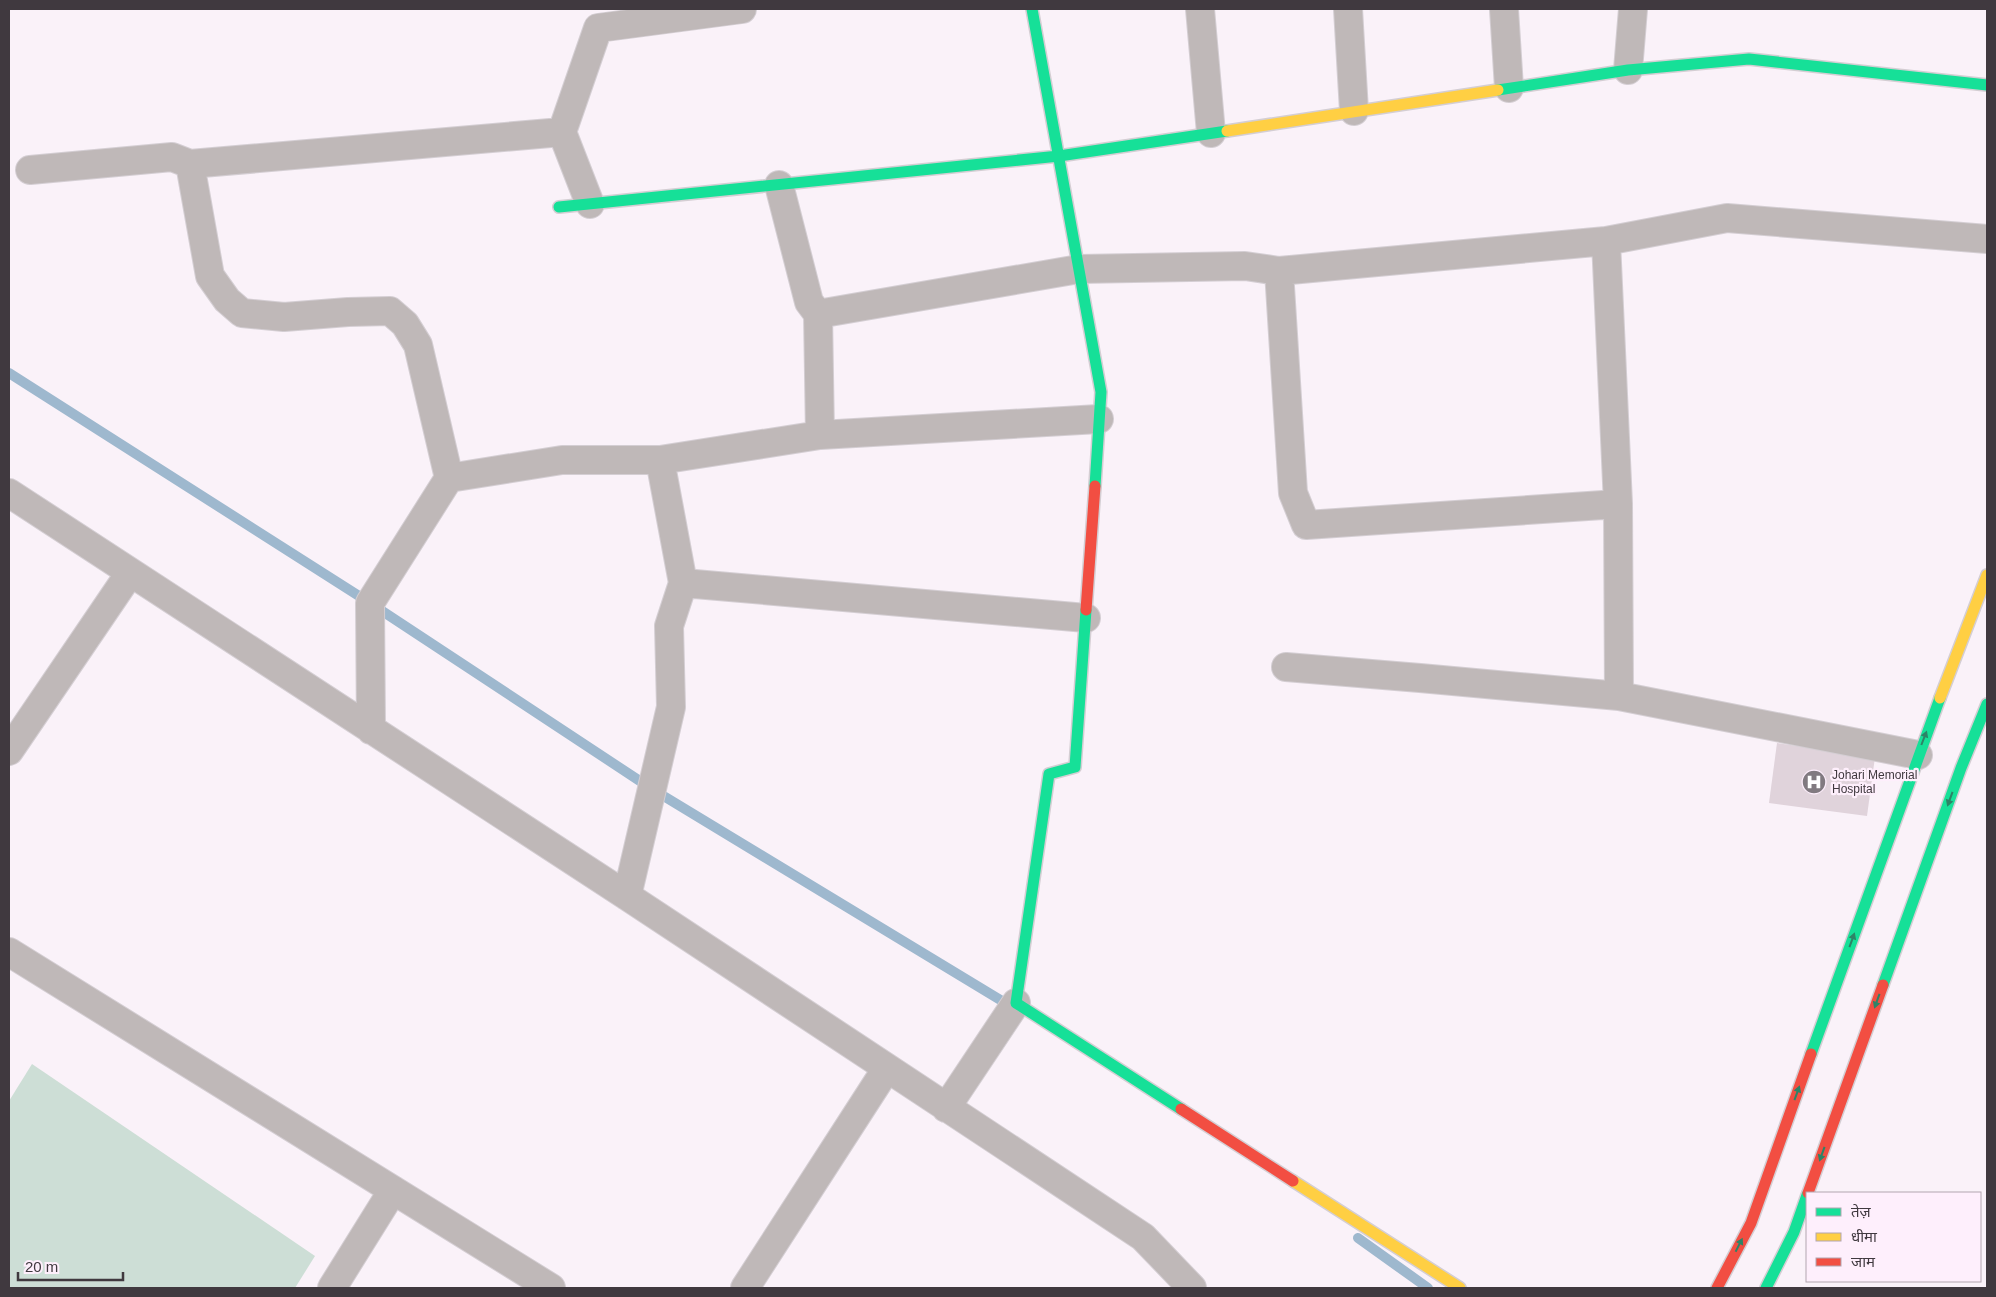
<svg xmlns="http://www.w3.org/2000/svg" width="1996" height="1297" viewBox="0 0 1996 1297" font-family="Arial,'Noto Sans Devanagari',sans-serif">
<rect width="100%" height="100%" fill="#faf2f9"/>
<path fill="#cdded6" d="M32 1064 315 1256 295 1288H9V1101Z"/>
<g fill="none" stroke-linecap="round" stroke-linejoin="round">
<path stroke="#9eb8ce" stroke-width="10" d="M9 373 370 603 652 789 1012 1007
M1358 1238 1428 1288"/>
</g>
<path fill="#e0d3db" d="M1777 743 1875 757 1867 816 1769 803Z"/>
<g fill="none" stroke-linecap="round" stroke-linejoin="round">
<g stroke="#d4ced3" stroke-width="30">
<path id="street" d="M1200 9 1211 133
M1348 9 1354 111
M1504 9 1509 88
M1628 70 1633 9
M190 164 210 276 227 300 242 313 284 317 348 312 390 311 405 324 418 345 449 478 370 603 371 730
M30 170 172 157 190 164 562 132
M779 185 809 302 818 314 820 435
M590 204 562 132 598 28 742 9
M1606 241 1618 504 1619 696
M1279 271 1293 493 1306 525 1618 504
M818 314 1079 269 1245 266 1279 271 1606 241 1727 218 1987 239
M449 478 562 460H660L820 435 1099 419
M9 493 627 896 1143 1237 1192 1288
M683 583 1086 618
M1286 667 1420 678 1619 696 1918 755
M9 751 130 573
M627 896 671 707 669 626 683 583 660 460
M9 952 551 1288
M946 1108 1016 1003
M332 1288 393 1190
M745 1288 887 1068"/>
</g>
<g stroke="#d4ced3" stroke-width="14">
<path id="fast" d="M1032 9 1101 392 1095 486
M1498 90 1628 70 1749 59 1987 85
M559 207 1059 156 1227 131
M1086 610 1075 767 1049 774 1016 1003 1181 1109
M1883 985 1961 768 1987 704
M1811 1054 1940 698
M1766 1288 1794 1232 1807 1195"/>
</g>
<g stroke="#d4ced3" stroke-width="14">
<path id="slow" d="M1227 131 1498 90
M1940 698 1987 575
M1293 1181 1460 1288"/>
</g>
<g stroke="#d4ced3" stroke-width="14">
<path id="jam" d="M1086 610 1095 486
M1181 1109 1293 1181
M1808 1193 1883 985
M1717 1288 1751 1223 1811 1054"/>
</g>
<use href="#street" stroke="#bfb8b8" stroke-width="28"/>
<use href="#fast" stroke="#16e098" stroke-width="11"/>
<use href="#slow" stroke="#ffcf43" stroke-width="11"/>
<use href="#jam" stroke="#f24e42" stroke-width="11"/>
</g>
<defs><path id="oneway-solid" d="M-6-.8H1V-3.2L6.5 0L1 3.2V.8H-6Z" transform="scale(1.25)"/></defs>
<g fill="#2d8467">
<use href="#oneway-solid" transform="translate(1924 738) rotate(-69)"/>
<use href="#oneway-solid" transform="translate(1950 799) rotate(110)"/>
<use href="#oneway-solid" transform="translate(1852 940) rotate(-70)"/>
<use href="#oneway-solid" transform="translate(1877 1001) rotate(110)"/>
<use href="#oneway-solid" transform="translate(1797 1093) rotate(-70)"/>
<use href="#oneway-solid" transform="translate(1822 1154) rotate(110)"/>
<use href="#oneway-solid" transform="translate(1739 1245) rotate(-63)"/>
</g>
<defs>
<g id="hospital-disc" transform="scale(1.25)"><circle r="9.5" fill="#817a80" stroke="#feeffc"/><path d="M-5-5h3v3.5h4V-5h3V5h-3V1.5h-4V5h-3Z" fill="#fff"/></g>
</defs>
<g fill-rule="evenodd">
<use href="#hospital-disc" x="1814" y="782"/>
</g>
<g text-anchor="middle" dominant-baseline="central" stroke-width="4.5" stroke-linejoin="round" paint-order="stroke">
<g font-size="12" fill="#40393f" stroke="#feeffc" text-anchor="start">
<text x="1832" y="775">Johari Memorial<tspan x="1832" dy="14">Hospital</tspan></text>
</g>
</g>
<rect width="1996" height="1297" fill="none" stroke="#40393f" stroke-width="20"/>
<rect x="1806" y="1192" width="175" height="90" fill="#feeffc" stroke="#b2a6b0"/>
<rect x="1816" y="1208" width="25" height="8" fill="#16e098" stroke="#b2a6b0"/>
<text x="1851" y="1217" font-size="15" fill="#40393f">तेज़</text>
<rect x="1816" y="1233" width="25" height="8" fill="#ffcf43" stroke="#b2a6b0"/>
<text x="1851" y="1242" font-size="15" fill="#40393f">धीमा</text>
<rect x="1816" y="1258" width="25" height="8" fill="#f24e42" stroke="#b2a6b0"/>
<text x="1851" y="1267" font-size="15" fill="#40393f">जाम</text>
<path d="M18 1272v8h105v-8" fill="none" stroke="#40393f" stroke-width="2.5"/>
<text x="25" y="1272" font-size="15" fill="#40393f" stroke="#feeffc" stroke-width="4" paint-order="stroke">20 m</text>
</svg>
